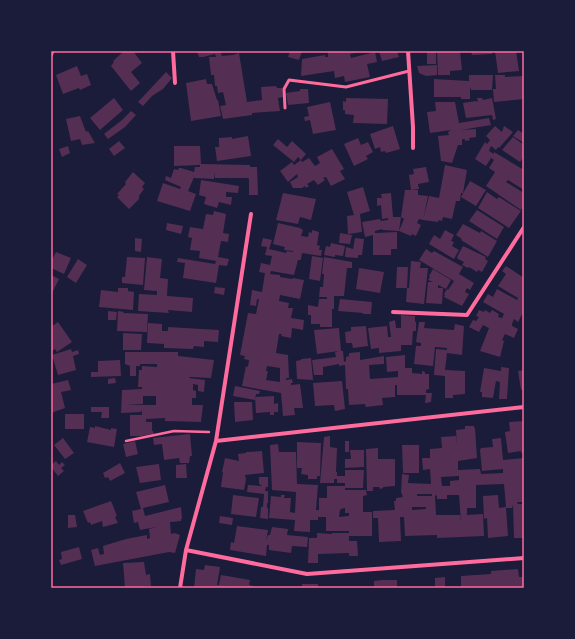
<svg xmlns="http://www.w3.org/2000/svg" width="575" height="639" viewBox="0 0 575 639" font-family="Figtree,sans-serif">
<rect width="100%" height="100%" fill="#1b1b3a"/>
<path fill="#542f53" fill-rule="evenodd" d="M124 51H133L142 63 131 72 140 83 131 91 111 66 114 62 113 61Z
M197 51H227L221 53 222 56 233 55 239 53 247 102 262 100 261 87 276 86 277 88H282L283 97 278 98 280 111 252 113V115L223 119 220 106 226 105 223 92 218 93 217 86H215L214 75H211L209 57H216L215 54 203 57H199Z
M290 51H302L299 60 288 57Z
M328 51H367L350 54 351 58 375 52 377 62 367 64 370 77 345 82 344 76 335 78 334 71 301 76 302 59 325 55V57H328Z
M379 51H397L399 57 382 61Z
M427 51H436V64H427Z
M437 51H460L462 70 450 71V75H438Z
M471 51H492V54L472 55Z
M495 51H516L519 71 498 73Z
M437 65V75L426 76 419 73 417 66Z
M77 66 81 76 87 74 91 85 80 90 79 88 63 94 56 75Z
M166 72 172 78 163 89 152 96 143 106 138 102Z
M469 75H493L492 90H471V89L470 88V99H461V97H434V79L469 81Z
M495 75H505V77L524 76V99L494 102 493 89H496Z
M206 79 207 84H212L217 100H218L221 116 191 121 186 83Z
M300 89H308L309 103 288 105 286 93 300 91Z
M114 98 123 110 100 130 90 118Z
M346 98 388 99 387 124 353 123 354 115 345 114V110H343V101L346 102Z
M477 98H482L483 100 492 98 496 119 493 120 492 115 466 118 463 103 476 101 478 102Z
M330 102 336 130 313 134 310 120 305 121 304 117 309 116 307 107Z
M435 102H455L459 123 489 118 491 125 461 130 476 129V137L469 138 470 140 465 141V139H462V145H458L452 163 441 161 438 136 449 135 448 132 451 130 430 133 427 112 436 111Z
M131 111 136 115 125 127 108 139 104 134 122 120Z
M80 116 86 132 88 131 95 143 82 145 80 139 71 141 66 119Z
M393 126 400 149 386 153 385 151 381 152 380 147 375 149 370 134Z
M495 126 502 132 504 126 513 132 499 148 498 147 496 150 491 146 489 151 494 154V152L524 170V190L508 180 506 182 524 193V205L521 210 486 186 495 172 489 168 494 160 491 158 486 166 475 159 485 142 487 144 490 140 486 136Z
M518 130 524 134V143L513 136Z
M248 136 251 156 217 161 215 147H219V138L232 137V139Z
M513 137 524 145V156L520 162 502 150Z
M358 138 361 145 368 142 373 152 366 156 368 159 354 166 344 144Z
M278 139 287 147 292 141 306 154 301 160 302 162 309 158 315 166 320 163 317 157 332 149 344 169 340 171 345 179 331 186 326 177 323 178 325 180 318 185 314 180 307 184 309 186 306 188 305 186 302 188H293L290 182 298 177 297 174 288 182 280 171 292 162 294 165 301 160 298 157 294 162 273 145Z
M119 141 125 148 114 156 109 149Z
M68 146 70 153 62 157 59 149Z
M174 146H200L201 164 250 165V167H257L258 195H249V179L248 178H215V172L214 179 194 178 195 175 188 191 196 194 190 211 157 201 163 183 180 189 181 187 165 180 166 176 171 178 174 169 178 170 179 168H181L194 172 195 167H200V165L174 166Z
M445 165 467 170 463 193H461L460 201H456L452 219 443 217 442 221 439 220 438 222 423 220 429 196 439 198Z
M426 167 429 182 418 184 419 189 411 190 409 175 414 174 413 169Z
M133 172 145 183 142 187 144 189 139 196V199L129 209 117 197 119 195 117 194 126 184 125 182Z
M201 180 239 186 238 193 226 192V197H232L231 205 219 202 217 208 204 204 206 197 199 195Z
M470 181 486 190 476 206 461 197Z
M363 187 370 211 360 214 362 232 348 234 347 216 354 215 347 192Z
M405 190H418V195L428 196 423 220 419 219 417 223 421 225 416 236 412 234 411 236 399 231 404 219 401 217Z
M487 192 497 199 499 197 521 211 509 228 478 208Z
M283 193 316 199 311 220 300 217 298 224 276 220Z
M391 193 393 217H401L399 231 382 230V229L375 231V233L397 232V249H391V255H373V235L365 237 362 222 380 219 381 221 388 220V218L382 219 381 205 377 206V198H382L381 194Z
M477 210 504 227 497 239 469 221Z
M214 211 226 214 223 233 229 234 228 242 221 241 218 257 229 259 227 266 219 265 216 283 183 278 185 263 177 262 178 258 215 264 216 261 199 258 200 251 190 250 192 238 188 237 190 227 203 229 206 214 213 215Z
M167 223 183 226 181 234 166 230Z
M278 223 300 228 303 230 301 236 308 237 309 232 312 233V230L319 232 317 245 320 246 319 250H322L321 256 302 253 301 260H298L294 275 271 271 270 274 280 275V277L292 279 293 278 304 280 300 299 280 295 279 301 289 303 288 308H293L291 318 304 320 303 330 292 328 291 338 281 336 282 334H279L276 353 288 355 289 378H286V380L292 379 293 383H291V385L300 384 303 408H294L295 415 283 416 281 393 242 386 246 366 248 367 249 360 244 359 245 356 240 355 248 313 256 314 259 299H257L256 306 250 305 252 290 262 292 265 273 259 272 261 263 270 265 272 256 265 255 267 247 261 246 263 238 272 240 269 249 286 253 287 251 293 252V251L284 250 285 247 273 244ZM267 366 280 368V382L266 380 268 371H266Z
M463 224 480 233 481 231 497 241 488 257 461 240 462 239 456 235Z
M445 230 454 235 451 241 454 242 452 246 459 250 454 259 429 244 434 235 440 239Z
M340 233 352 235 350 244 339 243Z
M135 238 142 239 141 252 135 251Z
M355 238 364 239 362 255H358V258L345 257 346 247 353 249Z
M331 243 345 246 343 256 335 255V257L324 255 326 246 330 247Z
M463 246 486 257 485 259 488 261 482 272 478 270 477 272 469 267 468 268 462 265 464 262 458 259 457 257Z
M426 249 432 253 434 251 463 267 459 274 474 283 470 290 467 288 465 292 469 294 462 306 444 297 445 295 444 294 447 289 448 290 454 281 419 260Z
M56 252 71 258 64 274 51 268 52 263 51 262Z
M312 256 323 258 320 281 309 279Z
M127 257 145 258 143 285 122 283V277H125Z
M147 257 162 259 160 278 168 279 167 296 193 298 192 312 168 310 169 313 138 311 139 294 157 295V291L144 290Z
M324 257 352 262V268H347L344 296H334V309H332V327H320V324H311V315H308V305L318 307 319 299H327V297H319L320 287H323L324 274H322Z
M78 259 87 265 76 283 67 277Z
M411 261 421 262 420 268H428L424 304 406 302 407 288H409Z
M506 266 524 278V311L518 322 514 319 512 324V326L518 329 514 338 505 334 502 340 504 341 500 357 480 351 489 328 483 325 479 332 469 327 473 320 476 321 479 317 476 316 479 310 484 312 485 310 490 313 492 310 499 314 498 317 502 318 504 314 483 302 488 294 493 297 497 289 517 300 518 298 498 286 506 274 502 271Z
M397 267H408L407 288H396Z
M359 268 384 272 380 293 356 289Z
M433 269 451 280 446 289 438 285V288H443L442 304 426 303 428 282H433L428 280 430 277 429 276Z
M51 275 59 279 52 293H51Z
M215 287 225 288 224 295 214 293Z
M118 288H128V291L134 292 133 310 99 307 101 290 118 292Z
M340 299 372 302 371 314H363V313L338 311Z
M108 311 117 312 116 320H108Z
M118 311 124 312 123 313 148 314 147 332 117 331Z
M401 315 415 316V322H416V331H413L412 345H401V351L379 353V348L371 349 368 328 387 326 388 337H391L389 322 395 320 396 328H401Z
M58 322 72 342 57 352 55 349 51 352V327Z
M419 322H425L424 328 438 329 454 330 455 324 464 326 462 355 447 353 445 370 465 371V394L453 395V398H445V376L434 375 436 349 447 350V348L435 347 433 366 414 364 416 346H421V343L416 342Z
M148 323 162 324V331H168V327L219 330 218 342 204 341V347L194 346 193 349 164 348V344L147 343Z
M366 326 368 346 353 348 352 343H346L345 332 351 331V327Z
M339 328 341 351H343L344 362 346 361V357L349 356V353L360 352V360L384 356V364L369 365 370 379 398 377V371L387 372 386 357 405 355V368H412V373L422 374V371L425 372V374H429V389L426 390V393H432L431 402 425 403 426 395H397V385H395V397L382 398 383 405 366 407 365 404 349 405 348 389H346L345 365 339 366V364L323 367V375H314L312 360 336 357 335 352 339 351 317 354 314 330Z
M123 333 142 334 141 350H123Z
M71 349 72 352 78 350 79 354 73 356 76 370 58 375 52 355Z
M125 352H178V356L214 360 211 378 190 377 189 378 205 380 204 392 198 391V385L193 384V390L196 391V398H192V405H203L201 422 165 421V418L146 419V422H152V431H153L154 434 141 436H130V415H142V410L141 412 121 413 122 390 142 389V387H138L139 370H142V366L157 367V364H140V366H136V376H130V366L125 364ZM143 396H156V405H127L143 404Z
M311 358 313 380 297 379 296 361 301 360V359Z
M120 360 121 376 91 377V372H98V361Z
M501 367 509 368 507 399H499L500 382 496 381 493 398 482 397V392H480L484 368 501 371Z
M524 370V389L521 390 518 371Z
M115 378 116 383 108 384V379Z
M68 380 71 390 61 392 65 408 51 413V384Z
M342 381 345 409 335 411 334 405 315 406 313 383Z
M235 386 260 391 259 394H256L255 400 233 396Z
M274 396V404L278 403V412H274V415H270V412L256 413 255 397Z
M234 402H252L253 420 235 422Z
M91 407H109V418H101L102 412H91Z
M65 414H84V429H65Z
M524 421V452L521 453V451L508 453 505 432 510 431 509 422Z
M95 426 111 430V428L117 429 114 447 87 442 90 427 95 428Z
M465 426H474V428H475L477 458 458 461V470L480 469 481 474 503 473V469L482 471 480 450 481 448 493 447 492 439 501 438 503 460 524 458V502H517L518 504H522V502H524V538H514L513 505 512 508H506L508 536 488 538 487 518 484 519 483 496 498 495 499 508 506 507 504 484 476 485V508H467V515L483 514 484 536 437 538V535L405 536 404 517H400L401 541 379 542 378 518H373V511L395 510 394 501H396V498L403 497 401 492 402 474 409 475 408 483 431 484 430 469 423 470 422 458H430V449L442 448 441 437 456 436 457 446 456 430 465 429ZM459 476V480L450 481V486H442L441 477ZM417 494H432V496H417ZM437 495V499H447V495H459L461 522 460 515H436L435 496ZM412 507H426V509L412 510Z
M190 434 192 456H190L189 463H180L179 458 164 460 162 444 154 445 153 438Z
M330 436V447L337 448 336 472H337V476H345V470H364L363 488H345V490H366L367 495 363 496V512H372V536H349V541H357L358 556H349V553L318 554V563H308L309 538H317V533L332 534V533H349V531H326V517H318V520H310V532L294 531 295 520 269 518 271 496 281 497V495H285L284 498H291L290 512 295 513 296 492 272 490 270 445 278 444 279 452H296L297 484 318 485 316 510H319V498H327V486H345V483H337V479H334V483H320L324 437ZM345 508V513H349V516L339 517 340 510 341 509Z
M63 438 74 453 65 459 54 445Z
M135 441 138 454 126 457 123 444Z
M345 441H349V452H345Z
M297 442 321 443 320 476H317V479H308V475L301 474 302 468H297Z
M402 445H419V473H403Z
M378 448V459H395V486L383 487V488L380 489 379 487H373V491H367L366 449Z
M350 450H364V467L345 468V459H351Z
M262 451 264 473 245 475 246 479 244 490 221 487 223 472H222L225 458 239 461 238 454 246 453V452Z
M56 461 59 465 62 462 65 465 61 468 64 471 58 476 51 467V465Z
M120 463 125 473 110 481 108 477 105 478 103 473Z
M159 464 161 480 140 483 136 467Z
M186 464 187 478H176V465Z
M259 477H268V487H266L265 491H268V503H267V508H268V519L260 518 261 507H263L264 494 247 492 248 485 262 486 261 485 259 484Z
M165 485 169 502 143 508 145 516 181 507 182 519H181V521L170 522 171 534 175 533 180 535 175 553 169 552 95 566 91 550 98 548 100 555 104 554 103 546 126 539 147 535V539L150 538 149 529 156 527 140 530 138 522 134 523 132 511 141 509 136 492Z
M233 495 259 498 256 517 231 514Z
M111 501 117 516 115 517 118 523 103 527 102 521 91 525 90 522 88 523 83 511Z
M68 515H75L77 527 68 528Z
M220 516 233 518 232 525 219 523Z
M237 526 268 530 266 541 268 535H270L272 527 288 529 287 535 308 537 307 547 292 546 291 553 269 550V545H267L266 556 230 550 231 542 234 543Z
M79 547 82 559 61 565 59 560 62 559 61 552Z
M144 562 146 575 150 574 151 586 125 588 123 563Z
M205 565 220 567 217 585H219L221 575 250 580 249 585 261 588H194L196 569 204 570Z
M518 569 519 577H524V588H461V576L491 574V571Z
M445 577V588H435V578Z
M382 580H397V588H374V581Z
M302 584H318V588H302Z"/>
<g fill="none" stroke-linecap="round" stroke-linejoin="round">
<path stroke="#ff6b9d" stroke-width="2.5" d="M126 441 174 431 209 432"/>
<path stroke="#ff6b9d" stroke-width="3" d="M51 56 53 51
M285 108 284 89 289 80 346 87 409 71"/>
<path stroke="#ff6b9d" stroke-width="4" d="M173 51 175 83
M408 51 413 127V148
M393 312 467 315 524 227
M216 441 524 407
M186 550 307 574 524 558
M180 588 186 550 216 441 251 214"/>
</g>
<rect width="575" height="639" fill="none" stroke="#1b1b3a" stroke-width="104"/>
<rect x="52" y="52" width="471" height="535" fill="none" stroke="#ff6b9d" stroke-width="1.5"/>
</svg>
